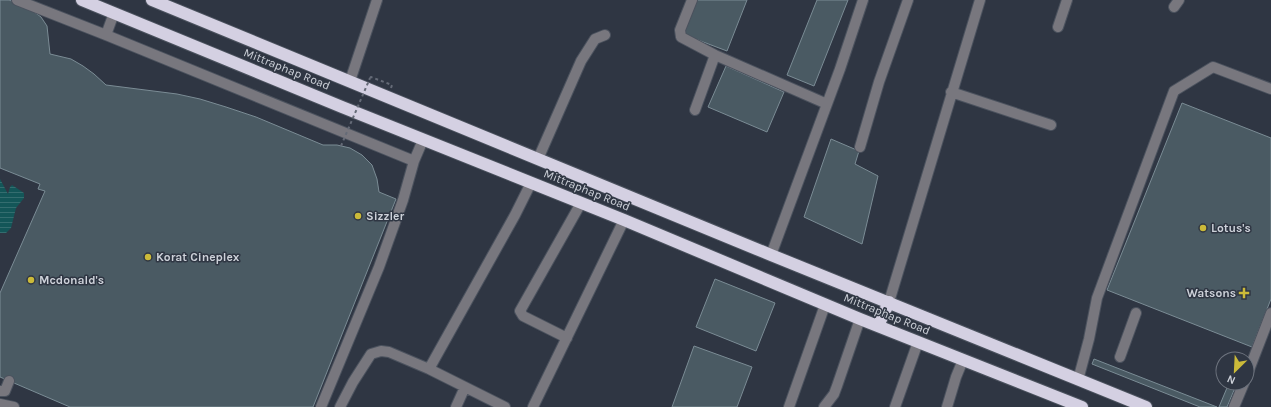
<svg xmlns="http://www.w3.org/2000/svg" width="1271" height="407" viewBox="0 0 1271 407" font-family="Karla,sans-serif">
<defs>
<pattern id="water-rules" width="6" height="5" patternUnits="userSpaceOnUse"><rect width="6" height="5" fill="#135658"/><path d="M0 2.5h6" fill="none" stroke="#346d6f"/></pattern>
</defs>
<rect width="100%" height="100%" fill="#2f3643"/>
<path fill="url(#water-rules)" d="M0 179 8 194 10 187 12 185 24 193V198L16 208 11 228 6 233H0Z"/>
<path fill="#4a5a63" stroke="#7b8c95" d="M0 0H9L29 8 41 17 47 26 50 54 71 59 83 66 94 74 106 85 177 94 200 99 226 107 256 117 323 145H337L350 148 362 155 372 165 377 179 379 192 396 199 313 407H70L0 377V293L45 191 38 189 40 184 0 168Z
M696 0H747L727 51 682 34Z
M817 0H848L814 86 787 75Z
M726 66 784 92 767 132 708 107Z
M1182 103 1271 138V299L1252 347 1107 290Z
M831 139 859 151 855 164 878 176 862 244 804 217Z
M715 279 775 303 756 351 696 327Z
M694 346 752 367 737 407H672Z
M1094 359 1217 407H1200L1092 364Z
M1229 383H1237L1227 407H1219Z"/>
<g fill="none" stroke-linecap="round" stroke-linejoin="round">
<g stroke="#4b525e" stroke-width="12">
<path id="minor" d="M17 0 106 35 414 161
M692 0 680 30 681 37 715 55 695 110
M1174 7 1179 0
M1058 27 1067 0
M106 35 114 13
M715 55 827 104
M350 81 377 0
M951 92 1051 125
M860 147 879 82 908 0
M538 159 581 61 595 39 605 35
M771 255 840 69 863 0
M889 302 980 0
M567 338 523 316 520 311 581 203
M1120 357 1136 313
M1247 375 1271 313
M1078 380 1089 339 1097 298 1174 91 1213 67 1271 89
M465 387 505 407
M0 391H5L9 381
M0 404 14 407
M321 407 379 267 403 200 414 161 423 140
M340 407 353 382 371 354 381 351 389 352 429 369
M456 407 465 387 429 369 515 215 531 183
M533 407 624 220
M789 407 825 305
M824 407 834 394 837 386 860 319
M895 407 918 342
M947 407 956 377 963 360
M1234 407 1244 383"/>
</g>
<g stroke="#4b525e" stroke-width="14">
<path id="highway" d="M82 0 342 107 624 220 860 319 1082 407
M152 0 771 255 1146 407
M878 326 889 302"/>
</g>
<path stroke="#656b77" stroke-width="2" stroke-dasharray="3 3" stroke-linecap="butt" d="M370 78 371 77 392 85 391 88"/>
<use href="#minor" stroke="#78777e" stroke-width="10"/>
<use href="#highway" stroke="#d4d0e2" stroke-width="12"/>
<path stroke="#656b77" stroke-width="2" stroke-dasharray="3 3" stroke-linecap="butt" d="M341 146 370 78"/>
</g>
<g fill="#cbba39" stroke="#2f3643" stroke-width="1.5">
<circle cx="358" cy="216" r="4"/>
<circle cx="1203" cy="228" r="4"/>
<circle cx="148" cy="257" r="4"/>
<circle cx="31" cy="280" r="4"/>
<path d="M1242 287h4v4h4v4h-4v4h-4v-4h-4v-4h4z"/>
</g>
<g text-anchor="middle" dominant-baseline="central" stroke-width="3" stroke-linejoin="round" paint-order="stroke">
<g font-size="12" fill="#cdd1d9" stroke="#2f3643">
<text transform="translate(287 69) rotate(22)">Mittraphap Road</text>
<text transform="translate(587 190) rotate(22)">Mittraphap Road</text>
<text transform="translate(887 314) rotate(22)">Mittraphap Road</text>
</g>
<g font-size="12" font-weight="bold" fill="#cdd1d9" stroke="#2f3643" text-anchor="start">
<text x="366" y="216">Sizzler</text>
<text x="1211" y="228">Lotus's</text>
<text x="156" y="257">Korat Cineplex</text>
<text x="39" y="280">Mcdonald's</text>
<text x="1236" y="293" text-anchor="end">Watsons</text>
</g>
</g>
<g transform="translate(1235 371) rotate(204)"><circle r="19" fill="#2f3643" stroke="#6e747f"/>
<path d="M0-3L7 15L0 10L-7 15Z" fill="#cbba39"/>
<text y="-6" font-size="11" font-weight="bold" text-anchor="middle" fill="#cdd1d9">N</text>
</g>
</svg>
